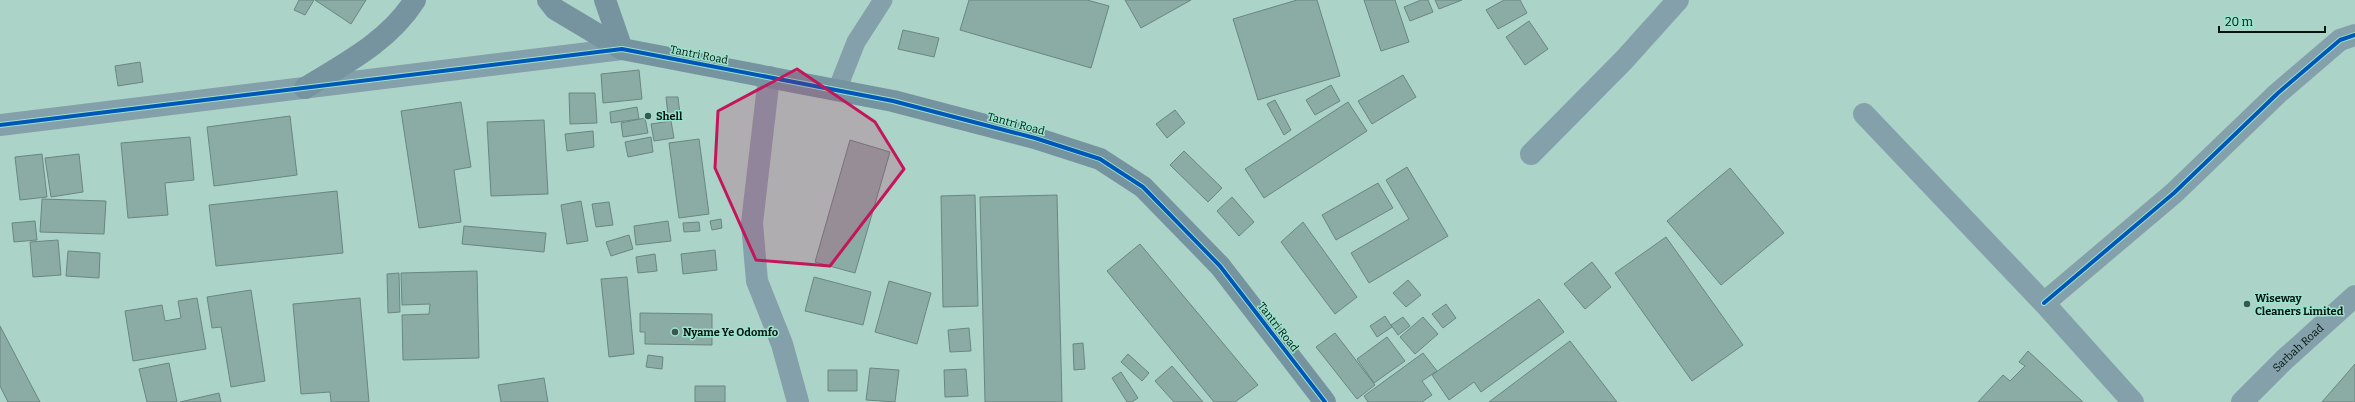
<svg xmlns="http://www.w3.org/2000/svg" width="2355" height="402" viewBox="0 0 2355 402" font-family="Bitter,serif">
<rect width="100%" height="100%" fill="#acd3c7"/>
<path fill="#8baba5" stroke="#698781" d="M299 0H314L305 15 294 10Z
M315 0H366L351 24Z
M969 0H1087L1109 6 1091 68 960 30Z
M1125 0H1191L1141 28Z
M1297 0H1317L1340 76 1258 100 1233 19Z
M1364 0H1395L1409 42 1381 51Z
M1421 0H1428L1433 12 1410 21 1404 7Z
M1435 0H1462L1439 9Z
M1504 0H1520L1527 13 1498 29 1486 10Z
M1529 21 1548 49 1525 65 1506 37Z
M903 30 939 38 934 57 898 49Z
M140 62 143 82 118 86 115 66Z
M639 70 642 99 603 103 601 74Z
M1403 75 1416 97 1372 124 1358 101Z
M1331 85 1340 101 1315 115 1306 100Z
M569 93H595L597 123 570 124Z
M666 97H678L680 114 668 115Z
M1275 100 1291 130 1284 135 1267 104Z
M461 102 471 167 454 170 461 222 419 228 401 111Z
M1348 102 1367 131 1264 198 1245 169Z
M637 107 639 119 611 123 610 112Z
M1175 110 1185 123 1167 138 1156 124Z
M290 116 297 175 214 186 207 127Z
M645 118 648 133 623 137 621 123Z
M544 120 548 194 491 196 487 122Z
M671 121 674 138 654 141 651 124Z
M593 131 594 147 567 151 565 134Z
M190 137 194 180 165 183 168 215 128 218 121 143Z
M651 137 653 152 628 157 625 142Z
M699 139 709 214 679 218 669 143Z
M850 140 890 152 855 273 815 262Z
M1184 151 1222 188 1208 202 1170 165Z
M42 154 47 197 20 200 15 157Z
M79 154 83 192 51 197 45 158Z
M1407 167 1448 236 1369 283 1351 253 1409 219 1386 180Z
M1730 168 1784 233 1721 285 1667 221Z
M1378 183 1393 208 1336 240 1322 215Z
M337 191 343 253 216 266 209 205Z
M975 195 978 306 943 307 941 196Z
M1057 195 1062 402H985L980 197Z
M1232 197 1254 222 1239 236 1217 211Z
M42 199 106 201 104 234 40 232Z
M581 201 588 241 567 244 561 205Z
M609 202 613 225 596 227 592 204Z
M721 219 722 228 712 230 710 221Z
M35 221 37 240 14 242 12 223Z
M668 221 671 241 636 245 634 226Z
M699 222 700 231 684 232 683 223Z
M1303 222 1357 297 1335 314 1281 242Z
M464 226 546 233 544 252 462 244Z
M629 235 633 249 611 256 606 242Z
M1666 237 1743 345 1692 381 1615 273Z
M58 240 61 275 33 277 30 242Z
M1140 244 1258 385 1235 402H1214L1107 271Z
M715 250 717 270 683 274 681 254Z
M68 251 100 253 99 278 66 276Z
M655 254 657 271 638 273 636 257Z
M1592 262 1611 287 1585 309 1564 284Z
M477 271 479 358 403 360 402 315 429 314 430 304 402 305 401 273Z
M399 273 400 312 388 313 387 274Z
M627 277 634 354 609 357 601 279Z
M814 277 871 292 863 325 805 311Z
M1408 280 1421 295 1406 307 1393 293Z
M889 281 931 293 917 344 875 332Z
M251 290 265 381 231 387 221 327 212 328 207 297Z
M197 298 206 349 133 361 125 311 162 305 165 321 181 318 178 301Z
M360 298 369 402H331L330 392 301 394 293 304Z
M1539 299 1564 332 1481 392 1474 382 1449 400 1432 375Z
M1446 304 1456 318 1443 328 1432 314Z
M640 313 712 314V345L645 344V332H640Z
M1385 316 1392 327 1377 337 1370 326Z
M1403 317 1410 326 1398 335 1391 325Z
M1423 317 1438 334 1415 354 1400 337Z
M0 326 40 402H8L0 386Z
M969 328 971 351 950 352 948 330Z
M1335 333 1375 385 1357 399 1316 347Z
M1387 337 1405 361 1374 383 1357 359Z
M1570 341 1617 402H1489Z
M1083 343 1085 369 1074 370 1073 344Z
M2028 351 2083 402H1978L2003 375 2010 381 2025 366 2019 362Z
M1423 353 1437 371 1422 381 1432 395 1422 402H1368L1364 396Z
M1128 354 1149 373 1142 381 1121 362Z
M648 355 663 357 662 369 646 367Z
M169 363 177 402H147L139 369Z
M2355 364V402H2322Z
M1172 366 1203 402H1174L1155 381Z
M870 368 899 370 895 402 866 400Z
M966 369 968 396 945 397 944 370Z
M828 370H857V391H828Z
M1121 372 1138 398 1132 402H1127L1112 378Z
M544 378 548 402H501L498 385Z
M695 386H725V402H695Z
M219 393 221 402H180Z"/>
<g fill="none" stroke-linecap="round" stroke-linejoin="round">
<path stroke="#84a0aa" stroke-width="19" d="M837 90 856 42 883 0"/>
<g stroke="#84a0aa" stroke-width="22">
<path d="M769 77 752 223 757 281 782 344 798 402"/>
<path d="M1864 114 2044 303 2133 402"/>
<path d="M0 125 622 49"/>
<path d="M1531 154 1624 60 1678 0"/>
<path d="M2044 303 2174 193 2278 93 2340 40 2355 35"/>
<path id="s1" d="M2242 402 2284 360 2355 296"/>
</g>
<path stroke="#75949f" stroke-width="22" d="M548 0 555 9 622 49 893 101 1035 138 1100 159 1143 187 1220 266 1325 402
M605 0 622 49
M305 88C346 63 389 41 415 0"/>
<g stroke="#9ce3cd" stroke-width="6">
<path id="cycleway" d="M0 125 622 49 893 101 1035 138 1100 159 1143 187 1220 266 1325 402
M2044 303 2174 193 2278 93 2340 40 2355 35"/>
</g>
<use href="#cycleway" stroke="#0057b8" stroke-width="4"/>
</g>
<path fill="#c2185b" fill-opacity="0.2" stroke="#c2185b" stroke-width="3" stroke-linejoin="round" d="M797 69 875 122 904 169 830 266 756 260 715 168 718 111Z"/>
<g fill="#3c574e" stroke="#9ce3cd" stroke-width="1.5">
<circle cx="648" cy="116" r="4"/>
<circle cx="2247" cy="304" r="4"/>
<circle cx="675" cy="332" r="4"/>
</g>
<g text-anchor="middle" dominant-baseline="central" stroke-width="3" stroke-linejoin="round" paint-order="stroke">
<g font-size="11" fill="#00140d" stroke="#9ce3cd">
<text transform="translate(699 55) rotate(11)">Tantri Road</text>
<text transform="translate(1016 124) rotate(15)">Tantri Road</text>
<text transform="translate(1278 327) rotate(52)">Tantri Road</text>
<text stroke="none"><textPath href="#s1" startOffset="78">Sarbah Road</textPath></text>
</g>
<g font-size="11" font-weight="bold" fill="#00140d" stroke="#9ce3cd" text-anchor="start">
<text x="656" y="116">Shell</text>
<text x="2255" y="298">Wiseway<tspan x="2255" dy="13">Cleaners Limited</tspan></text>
<text x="683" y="332">Nyame Ye Odomfo</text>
</g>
</g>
<path d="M2219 26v6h106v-6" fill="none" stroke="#00140d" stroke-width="2"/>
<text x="2225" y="26" font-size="12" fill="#00140d" stroke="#9ce3cd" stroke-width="3" paint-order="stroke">20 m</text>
</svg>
